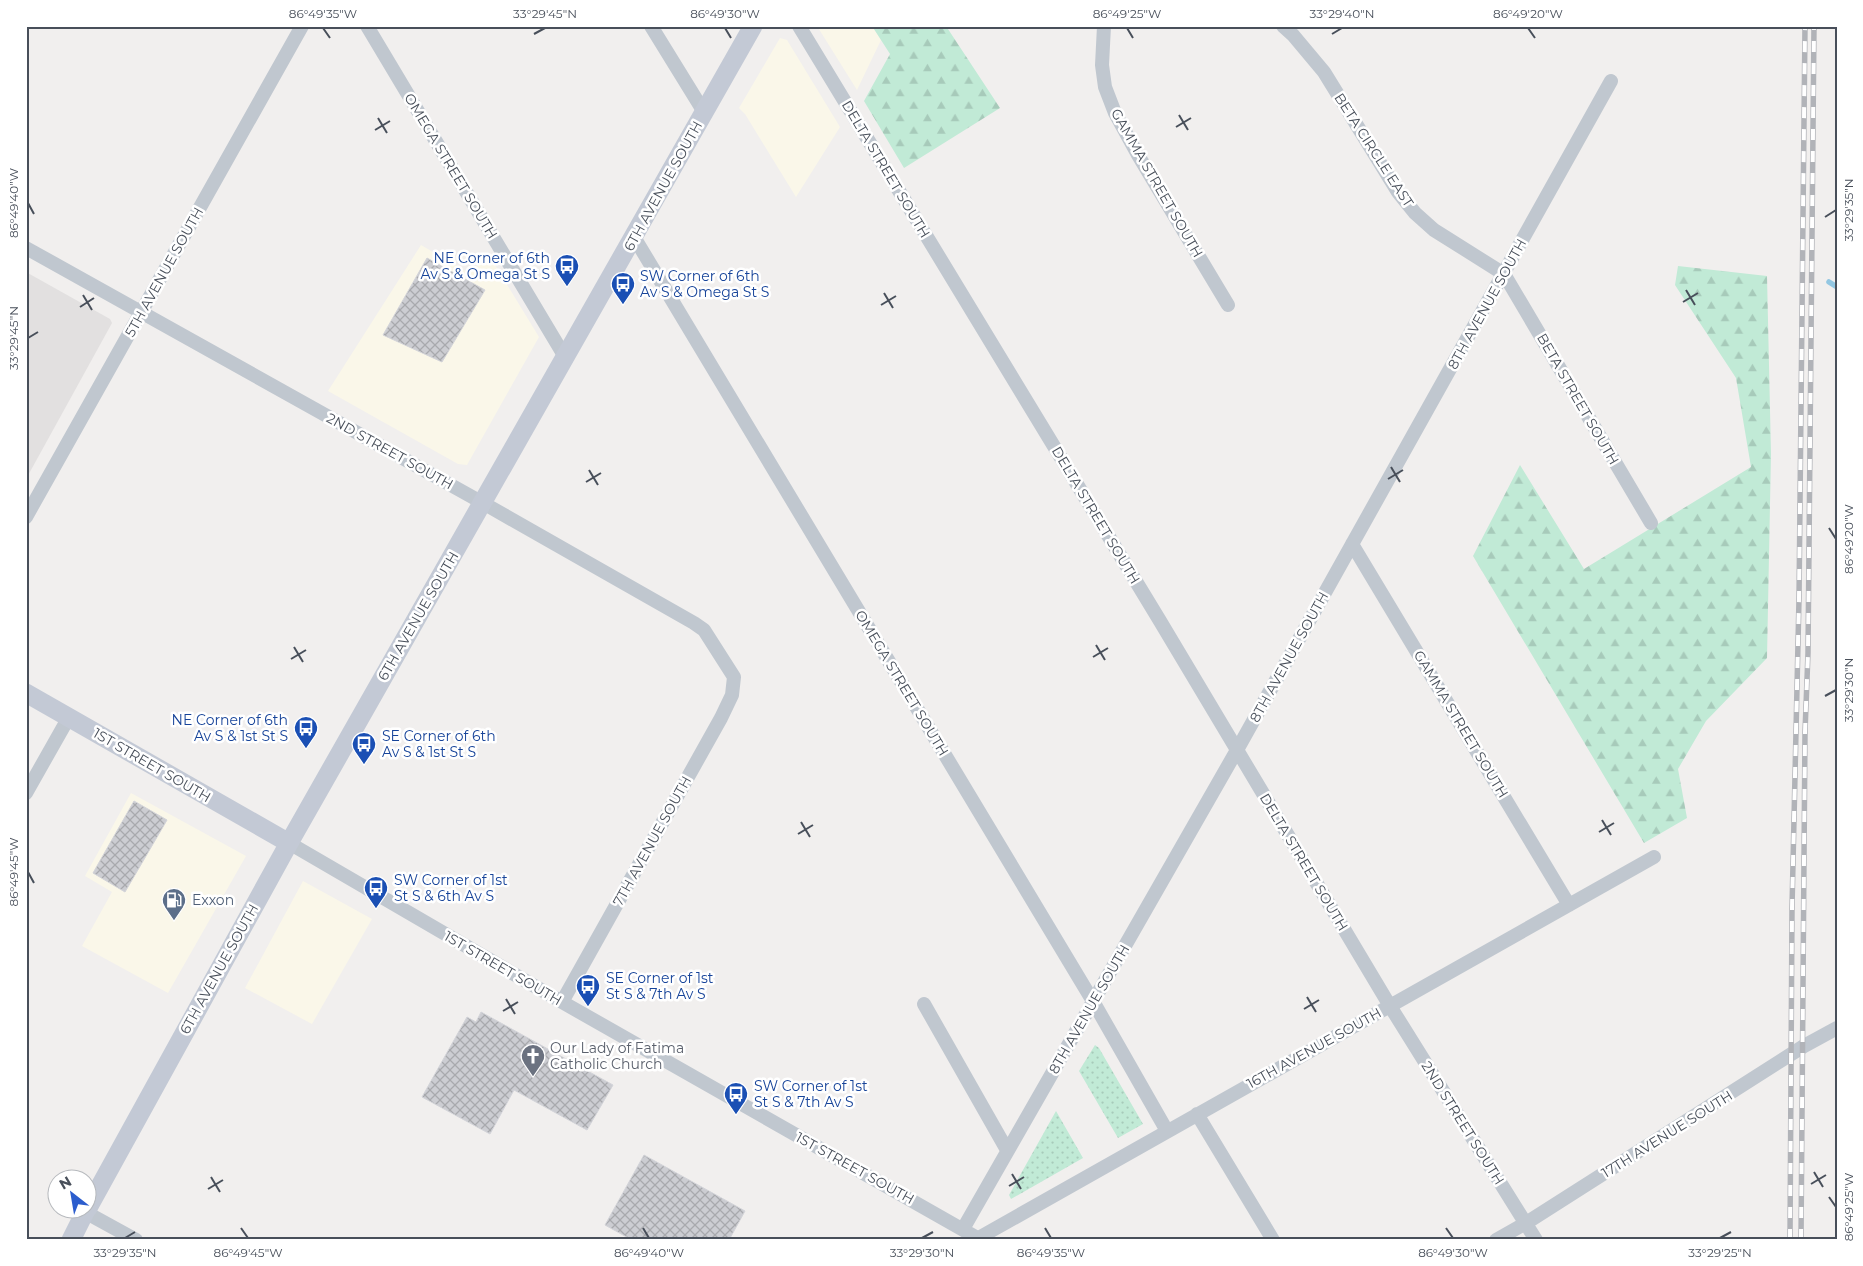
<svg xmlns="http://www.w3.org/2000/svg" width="1863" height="1266" viewBox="0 0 1863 1266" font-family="Montserrat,sans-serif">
<defs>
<pattern id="grass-dots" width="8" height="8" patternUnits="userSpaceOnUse" patternTransform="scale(1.25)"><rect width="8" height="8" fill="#c1ead6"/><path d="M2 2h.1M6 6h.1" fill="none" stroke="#a7caba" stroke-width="1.8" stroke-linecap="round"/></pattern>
<pattern id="forest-firs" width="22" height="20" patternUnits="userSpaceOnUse" patternTransform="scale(1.25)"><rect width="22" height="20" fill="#c1ead6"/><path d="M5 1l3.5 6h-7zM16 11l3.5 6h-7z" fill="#a7caba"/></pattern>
<pattern id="building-cross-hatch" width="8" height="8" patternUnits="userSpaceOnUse" patternTransform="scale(1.25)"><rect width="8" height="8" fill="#cccdd2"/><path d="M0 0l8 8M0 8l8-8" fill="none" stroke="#a8a9ad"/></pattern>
</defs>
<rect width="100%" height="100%" fill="#f1efee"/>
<path fill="#faf7e9" d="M817 26H872L881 40 857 90Z
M780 38 787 40 840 127 796 197 745 114 739 108Z
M421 245 469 273 489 255 539 337 467 465 458 464 328 391Z
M131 793 246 856 168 993 82 946 112 892 85 876Z
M303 881 372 919 312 1024 245 988Z"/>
<path fill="#e2e0e0" d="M26 272 110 319 112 323 26 479Z"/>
<path fill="url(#grass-dots)" d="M1095 1045 1099 1048 1143 1124 1118 1138 1079 1071Z
M1056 1111 1083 1158 1011 1199 1009 1195Z"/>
<path fill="url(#forest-firs)" d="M872 26H946L1000 108 904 168 864 101 890 54Z
M1678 266 1767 276 1771 454 1767 658 1706 721 1678 769 1687 818 1644 843 1473 556 1520 465 1584 569 1751 467 1736 378 1675 285Z"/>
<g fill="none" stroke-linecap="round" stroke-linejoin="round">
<path stroke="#93c7e2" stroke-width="5.5" d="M1829 282 1837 287"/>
</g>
<path fill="url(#building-cross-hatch)" stroke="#d3d4d9" d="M427 258 485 290 442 362 383 335Z
M134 801 167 820 125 892 93 873Z
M481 1012 613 1085 587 1130 514 1090 490 1134 422 1097 467 1017 476 1022Z
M644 1155 745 1211 729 1240H632L605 1225Z"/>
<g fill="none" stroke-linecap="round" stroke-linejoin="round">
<path stroke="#c0c7cf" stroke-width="14" d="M367 26 565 357
M651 26 704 112
M799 26 1160 621 1390 1006 1536 1240
M1104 26 1102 65 1105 87 1115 113 1138 155 1228 305
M1283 26 1293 35 1324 72 1398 192 1415 213 1434 230 1504 274 1651 523
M634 237 1094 1003 1167 1131
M26 248 483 503 694 623 704 630 734 677 732 695 721 718 562 1002
M26 517 302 26
M1352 544 1569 905
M26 793 69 717
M289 843 562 1002 981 1240
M924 1004 1007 1150
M1197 1114 1273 1240
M85 1212 136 1240
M963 1229 1237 750 1611 81
M975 1240 1654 857
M1496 1240 1526 1223 1804 1046 1837 1028"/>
<path stroke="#c3c9d5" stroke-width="19" d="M26 693 289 843
M88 1208 289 843 753 26
M71 1240 87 1208"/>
<g stroke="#b1b3b8" stroke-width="5.5">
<path id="rail" d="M1790 1240 1792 908 1799 599 1805 26
M1801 1240 1805 732 1808 653 1814 26"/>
</g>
<use href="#rail" stroke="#fff" stroke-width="4" stroke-dasharray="11" stroke-linecap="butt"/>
</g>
<path fill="none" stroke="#484f5a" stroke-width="2" d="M323 28 330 38M725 28 731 38M1127 28 1133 38M1528 28 1535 38M534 34 545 28M1332 34 1342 28M1179 115 1188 130M378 118 387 133M1176 127 1191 118M375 130 390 121M28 203 34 214M1825 217 1836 210M1686 290 1695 305M884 293 893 308M83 295 92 310M1683 302 1698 293M881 305 896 296M80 307 94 298M28 338 38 332M1391 467 1400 482M589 470 598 485M1388 479 1403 470M586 482 601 473M1829 528 1836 539M1096 645 1105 660M294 647 303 662M1093 657 1108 648M291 659 306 650M1825 696 1836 690M1602 820 1611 835M801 822 810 837M1599 832 1614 823M798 834 813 825M28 872 34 883M1307 997 1316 1012M506 999 515 1014M1304 1009 1319 1000M503 1011 518 1002M1814 1172 1823 1187M1012 1174 1021 1189M211 1177 220 1192M1811 1184 1826 1175M1009 1186 1024 1177M208 1189 223 1180M1829 1197 1836 1207M241 1228 248 1238M643 1228 649 1238M1045 1228 1051 1238M1446 1228 1453 1238M125 1238 135 1232M922 1238 933 1232M1720 1238 1731 1232"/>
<defs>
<g id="bus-pin" transform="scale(1.25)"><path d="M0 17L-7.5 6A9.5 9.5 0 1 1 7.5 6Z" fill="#1a4fb4" stroke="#fff"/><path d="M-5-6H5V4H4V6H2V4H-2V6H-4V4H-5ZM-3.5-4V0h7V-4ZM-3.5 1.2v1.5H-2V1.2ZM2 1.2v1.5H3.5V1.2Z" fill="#fff"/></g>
<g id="fuel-pin" transform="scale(1.25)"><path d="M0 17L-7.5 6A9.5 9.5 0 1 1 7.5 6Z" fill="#5c6f8a" stroke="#fff"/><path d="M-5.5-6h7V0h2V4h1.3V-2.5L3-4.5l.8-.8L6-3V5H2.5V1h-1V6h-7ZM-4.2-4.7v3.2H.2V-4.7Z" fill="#fff"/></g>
<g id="church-pin" transform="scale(1.25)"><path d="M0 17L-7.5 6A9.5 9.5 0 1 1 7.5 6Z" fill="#6b7280" stroke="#fff"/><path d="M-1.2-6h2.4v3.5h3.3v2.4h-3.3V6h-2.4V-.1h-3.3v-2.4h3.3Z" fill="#fff"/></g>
</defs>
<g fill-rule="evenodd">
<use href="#bus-pin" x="567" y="266"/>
<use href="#bus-pin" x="623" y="284"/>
<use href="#bus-pin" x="306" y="728"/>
<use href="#bus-pin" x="364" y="744"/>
<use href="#bus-pin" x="376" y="888"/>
<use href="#fuel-pin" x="174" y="900"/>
<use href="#bus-pin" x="588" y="986"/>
<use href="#church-pin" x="533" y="1056"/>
<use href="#bus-pin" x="736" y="1094"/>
</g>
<g text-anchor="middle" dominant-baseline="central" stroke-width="5" stroke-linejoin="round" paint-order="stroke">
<g font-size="14" fill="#484f5a" stroke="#fff">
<text transform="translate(1374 150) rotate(57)">BETA CIRCLE EAST</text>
<text transform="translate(451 166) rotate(59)">OMEGA STREET SOUTH</text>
<text transform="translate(886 169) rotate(59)">DELTA STREET SOUTH</text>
<text transform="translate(1157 183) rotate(60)">GAMMA STREET SOUTH</text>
<text transform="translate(663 186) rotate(-61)">6TH AVENUE SOUTH</text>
<text transform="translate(164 272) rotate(-61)">5TH AVENUE SOUTH</text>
<text transform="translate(1487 304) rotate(-61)">8TH AVENUE SOUTH</text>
<text transform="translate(1578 399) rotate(60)">BETA STREET SOUTH</text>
<text transform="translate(390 451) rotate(29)">2ND STREET SOUTH</text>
<text transform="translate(1096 515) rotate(59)">DELTA STREET SOUTH</text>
<text transform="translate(418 616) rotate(-60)">6TH AVENUE SOUTH</text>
<text transform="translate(1289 657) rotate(-61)">8TH AVENUE SOUTH</text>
<text transform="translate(902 683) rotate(59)">OMEGA STREET SOUTH</text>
<text transform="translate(1461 724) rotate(59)">GAMMA STREET SOUTH</text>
<text transform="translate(152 765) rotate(30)">1ST STREET SOUTH</text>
<text transform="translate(652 841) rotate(-61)">7TH AVENUE SOUTH</text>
<text transform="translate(1304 862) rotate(59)">DELTA STREET SOUTH</text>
<text transform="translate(503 968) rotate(30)">1ST STREET SOUTH</text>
<text transform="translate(219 969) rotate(-61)">6TH AVENUE SOUTH</text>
<text transform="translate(1089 1009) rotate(-60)">8TH AVENUE SOUTH</text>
<text transform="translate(1314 1048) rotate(-29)">16TH AVENUE SOUTH</text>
<text transform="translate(1463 1123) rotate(58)">2ND STREET SOUTH</text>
<text transform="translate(1667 1134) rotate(-32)">17TH AVENUE SOUTH</text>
<text transform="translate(855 1168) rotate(29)">1ST STREET SOUTH</text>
</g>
<g font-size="14" fill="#164399" stroke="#fff" text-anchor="start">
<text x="550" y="258" text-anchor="end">NE Corner of 6th<tspan x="550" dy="16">Av S &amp; Omega St S</tspan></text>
<text x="640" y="276">SW Corner of 6th<tspan x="640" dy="16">Av S &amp; Omega St S</tspan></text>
<text x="288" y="720" text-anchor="end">NE Corner of 6th<tspan x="288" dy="16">Av S &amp; 1st St S</tspan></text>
<text x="382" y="736">SE Corner of 6th<tspan x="382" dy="16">Av S &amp; 1st St S</tspan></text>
<text x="394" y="880">SW Corner of 1st<tspan x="394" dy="16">St S &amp; 6th Av S</tspan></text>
<text x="606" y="978">SE Corner of 1st<tspan x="606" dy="16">St S &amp; 7th Av S</tspan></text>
<text x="754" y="1086">SW Corner of 1st<tspan x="754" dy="16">St S &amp; 7th Av S</tspan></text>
</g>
<g font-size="14" fill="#4e5e75" stroke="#fff" text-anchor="start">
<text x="192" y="900">Exxon</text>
</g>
<g font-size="14" fill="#5b616d" stroke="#fff" text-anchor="start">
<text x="550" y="1048">Our Lady of Fatima<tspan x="550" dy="16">Catholic Church</tspan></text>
</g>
</g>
<rect width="1863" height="1266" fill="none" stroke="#ffffff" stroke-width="55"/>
<g transform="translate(72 1194) rotate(329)"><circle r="24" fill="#ffffff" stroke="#b6b9bd"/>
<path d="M0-4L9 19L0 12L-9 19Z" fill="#2c5dcd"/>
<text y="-8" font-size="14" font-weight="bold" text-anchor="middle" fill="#484f5a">N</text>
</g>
<rect x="28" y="28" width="1808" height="1210" fill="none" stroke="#484f5a" stroke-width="2"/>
<g font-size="12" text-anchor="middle" fill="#484f5a">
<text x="323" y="18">86°49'35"W</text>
<text x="545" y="18">33°29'45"N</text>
<text x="725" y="18">86°49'30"W</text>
<text x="1127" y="18">86°49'25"W</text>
<text x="1342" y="18">33°29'40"N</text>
<text x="1528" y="18">86°49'20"W</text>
<text transform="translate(14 203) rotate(-90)" y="4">86°49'40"W</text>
<text transform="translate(1849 210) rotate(-90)" y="4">33°29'35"N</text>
<text transform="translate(14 338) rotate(-90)" y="4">33°29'45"N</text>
<text transform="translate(1849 539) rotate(-90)" y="4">86°49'20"W</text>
<text transform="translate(1849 690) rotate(-90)" y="4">33°29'30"N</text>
<text transform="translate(14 872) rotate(-90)" y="4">86°49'45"W</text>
<text transform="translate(1849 1207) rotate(-90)" y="4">86°49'25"W</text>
<text x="125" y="1257">33°29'35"N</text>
<text x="248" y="1257">86°49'45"W</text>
<text x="649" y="1257">86°49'40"W</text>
<text x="922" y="1257">33°29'30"N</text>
<text x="1051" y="1257">86°49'35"W</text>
<text x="1453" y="1257">86°49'30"W</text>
<text x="1720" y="1257">33°29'25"N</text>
</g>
</svg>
